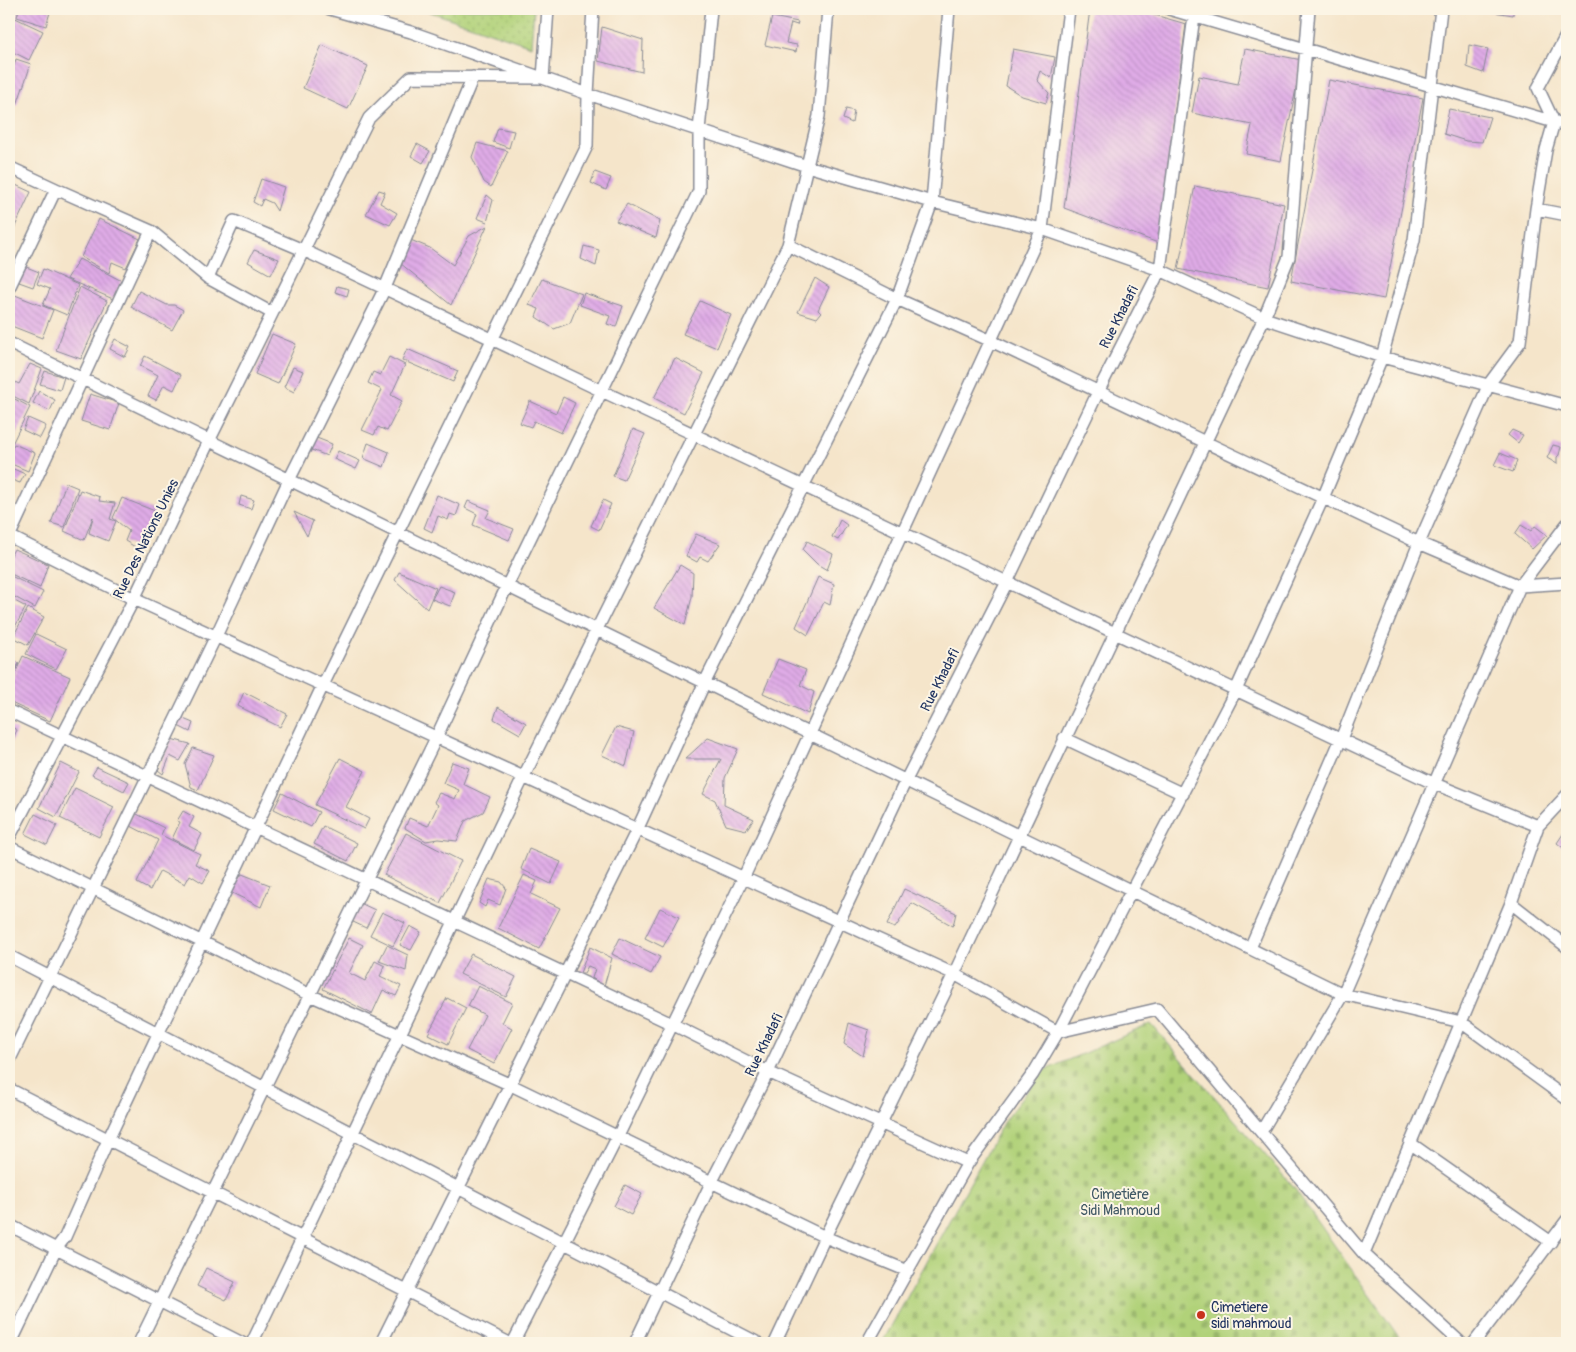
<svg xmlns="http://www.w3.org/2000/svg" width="1576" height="1352" viewBox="0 0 1576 1352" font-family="Pangolin,sans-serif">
<defs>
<pattern id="cemetery-stones" width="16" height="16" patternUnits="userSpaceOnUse" patternTransform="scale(1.25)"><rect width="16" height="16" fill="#b1d279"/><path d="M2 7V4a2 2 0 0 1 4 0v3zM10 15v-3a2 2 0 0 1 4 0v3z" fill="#98b56b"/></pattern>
<pattern id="garden-dots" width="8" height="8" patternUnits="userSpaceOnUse" patternTransform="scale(1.25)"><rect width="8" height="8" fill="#b1d279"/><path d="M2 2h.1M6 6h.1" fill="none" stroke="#98b56b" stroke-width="1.8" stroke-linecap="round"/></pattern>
<pattern id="building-back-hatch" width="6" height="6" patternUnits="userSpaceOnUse" patternTransform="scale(1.25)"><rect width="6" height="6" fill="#dfabe6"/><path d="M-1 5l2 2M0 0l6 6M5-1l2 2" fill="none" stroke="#bf93c8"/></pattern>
</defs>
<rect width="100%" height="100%" fill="#fcf5e5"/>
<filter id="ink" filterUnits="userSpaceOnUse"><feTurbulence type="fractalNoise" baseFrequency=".02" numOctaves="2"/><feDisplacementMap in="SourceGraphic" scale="10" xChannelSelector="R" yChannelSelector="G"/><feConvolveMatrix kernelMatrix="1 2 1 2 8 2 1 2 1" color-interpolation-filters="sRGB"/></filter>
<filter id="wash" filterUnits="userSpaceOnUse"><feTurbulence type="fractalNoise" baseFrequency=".0096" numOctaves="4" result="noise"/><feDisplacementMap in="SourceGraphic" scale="20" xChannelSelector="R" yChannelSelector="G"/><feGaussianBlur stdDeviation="1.12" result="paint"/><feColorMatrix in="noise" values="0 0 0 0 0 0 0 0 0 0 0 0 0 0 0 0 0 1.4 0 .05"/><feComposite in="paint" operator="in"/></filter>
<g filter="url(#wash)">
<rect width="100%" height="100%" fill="#f5e5ca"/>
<path fill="url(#cemetery-stones)" stroke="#66806c" d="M1151 1024 1295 1189 1403 1343H882L1004 1121 1043 1071Z"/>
<path fill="url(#garden-dots)" stroke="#66806c" d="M422 9H534L531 46Z"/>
<g id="blocks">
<path fill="url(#building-back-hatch)" d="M19 9H51L46 26 17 17Z
M1090 9H1134L1186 24 1158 243 1064 208Z
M1481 9H1513V15L1481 10Z
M11 16 43 31 29 60 9 50V22Z
M772 17 798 22 797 25 791 23 786 43 797 45 796 52 765 45Z
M602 27 643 40 642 72 598 61Z
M322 45 368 66 348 109 303 88Z
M1469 45 1488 49 1483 73 1467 67Z
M1013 49 1055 57 1051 78 1040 71 1037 80 1049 93 1046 103 1022 96 1006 86Z
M1245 49 1302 60 1281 161 1246 154 1252 125 1192 113 1199 76 1238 84Z
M16 59 31 64 17 105 9 102V81Z
M1329 80 1423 98 1384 299 1291 281Z
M846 109 854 111 852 123 843 119Z
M1449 109 1490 117 1482 142 1466 141 1444 134Z
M498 128 514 131 509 148 493 142Z
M477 143 508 151 491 187 484 182 472 157Z
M417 144 430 151 423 163 411 156Z
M595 172 611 178 606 190 591 183Z
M261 179 284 187 277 211 272 203 263 199 260 206 253 202Z
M9 182 31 192 12 233 9 232Z
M1195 186 1284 204 1268 287 1178 269Z
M379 190 385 192 380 203 397 213 390 225 366 214Z
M487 195 493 200 487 222 477 218Z
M627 204 660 221 656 238 616 221Z
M99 219 140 239 126 268 112 262 109 273 81 257Z
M487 226 451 305 400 263 408 239 430 248 453 265 469 236Z
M584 246 599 250 596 266 581 259Z
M254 250 279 259 271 275 248 262Z
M79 259 122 281 113 299 67 279Z
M24 266 39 272 33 287 19 282Z
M43 269 78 285 67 315 43 305 50 289 37 284Z
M815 278 829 287 818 310 821 313 817 318 798 312Z
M542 279 582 294 570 323 554 329 536 317 539 309 529 305Z
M337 286 349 289 347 296 335 292Z
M80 287 107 301 81 359 56 350Z
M139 291 167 305H174L183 310 172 330 131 307Z
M584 293 623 306 616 327 607 324 610 316 580 305Z
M15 295 53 310 42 338 9 325V311Z
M700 301 731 315 717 348 683 334Z
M272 334 296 344 278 384 255 374Z
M115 339 130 347 125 357 110 349Z
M407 349 458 371 453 382 402 360Z
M145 356 181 375 174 390 164 385 156 400 148 396 158 375 140 366Z
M389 357 405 365 391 395 402 401 387 431 378 427 374 435 362 430 382 390 368 383 373 372 380 375Z
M675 358 704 373 684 413 654 398Z
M30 364 42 369 29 404 9 394V379L19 384Z
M293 367 303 371 294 392 284 387Z
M45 371 64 377 60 390 40 384Z
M39 391 55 400 50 411 33 403Z
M90 394 119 403 110 430 81 421Z
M9 396 30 407 9 450Z
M563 397 575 403 561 433 534 421 531 427 520 423 530 401 556 413Z
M28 418 46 426 40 438 23 430Z
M633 429 645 434 624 480 613 476Z
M1512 430 1523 435 1518 443 1508 435Z
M314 437 332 444 327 456 309 449Z
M368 443 389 452 384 467 363 458Z
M14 444 35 453 28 471 9 463V455Z
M1553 445 1561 447 1559 455 1557 457V464L1547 458Z
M338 451 360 461 356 469 334 459Z
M1500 453 1517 460 1513 472 1494 465Z
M9 467 25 474 20 483 9 479Z
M66 483 78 488 64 527 51 523Z
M80 490 100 497 99 501 115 503 110 519 116 521 108 541 89 533 93 517 84 540 64 531Z
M437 495 460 505 456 516 450 514 448 520 438 516 432 532 424 528Z
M241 496 254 500 251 509 239 505Z
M122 498 155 511 137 548 125 541 129 531 113 518Z
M603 500 611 504 599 530 591 526Z
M468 501 490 510 486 518 514 529 509 540 473 525 477 514 465 508Z
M294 512 313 521 307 536Z
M840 520 847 525 838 540 832 537Z
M1521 525 1531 531 1535 526 1547 535 1532 549 1515 534Z
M696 534 720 544 708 561 700 557 697 562 686 556Z
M807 541 833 554 827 570 817 564 803 550Z
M14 549 48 564 40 588 9 573V559Z
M680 565 693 573 692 597 685 625 654 608Z
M399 572 436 588 427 609 395 580Z
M9 575 43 592 35 608 9 594Z
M818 577 834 584 830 605 824 602 808 635 796 627Z
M439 586 455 592 450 606 432 599Z
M9 598 26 607 11 634 9 632Z
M28 608 44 617 28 645 13 637Z
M36 634 67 649 56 669 26 654Z
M23 656 70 677 50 721 9 702V687Z
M9 658 19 663 9 683Z
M778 659 806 670 800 685 814 692 808 714 763 693Z
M244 692 287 714 280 727 238 706Z
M498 707 526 723 520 734 494 719Z
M181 718 193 723 190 732 178 726Z
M9 726 17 730 9 747Z
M616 727 634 732 626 766 602 755Z
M708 738 738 749 725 778 724 805 754 819 746 830 726 825 715 800 703 794 721 759H685Z
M171 739 190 744 180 761 170 756 163 774 158 770Z
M193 748 214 755 198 790 191 787 185 764Z
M340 758 365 771 346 807 369 819 364 829 315 805Z
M452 762 469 768 463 784 490 797 483 812 465 821 457 841 438 839 426 841 405 828 409 818 428 826 438 805 434 802 439 793 455 799 459 790 443 783Z
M61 763 79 772 56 817 39 808Z
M97 767 129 782 124 791 92 775Z
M75 788 114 807 99 837 60 818Z
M282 793 319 812 311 827 274 809Z
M183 811 194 817 189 827 202 834 194 850 172 839 180 822 177 821Z
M133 812 164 828 161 835 200 854 195 864 210 871 203 883 190 875 185 884 160 871 150 890 137 883 158 840 127 824Z
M35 814 57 825 47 845 25 834Z
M323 826 357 843 348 861 314 844Z
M1567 828V851L1557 843Z
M406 833 461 861 440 903 384 875Z
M529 849 561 862 551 884 521 869Z
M242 874 270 885 261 907 230 892Z
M524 875 537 881 531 894 560 908 539 949 498 928Z
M489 879 501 882 506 888 500 905 488 900 485 907 479 903Z
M904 889 956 913 953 926 912 903 895 928 887 925Z
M360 903 375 910 366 928 351 921Z
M660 908 679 917 663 947 645 938Z
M382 912 405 923 393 946 370 935Z
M410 926 421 932 411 950 400 945Z
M349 938 363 945 349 973 365 981 375 961 385 966 380 976 401 986 396 996 383 990 372 1014 323 989Z
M620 938 660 957 651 974 612 954Z
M387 945 408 955 406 971 379 961Z
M590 947 612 958 604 986 592 978 595 969 588 966 584 973H580Z
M471 954 516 977 506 997 460 974Z
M478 986 512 1003 502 1023 512 1028 494 1064 467 1050 485 1015 468 1006Z
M447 998 466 1008 448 1044 428 1034Z
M849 1023 869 1030 863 1056 844 1044Z
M625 1185 642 1194 631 1215 614 1206Z
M206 1268 235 1282 226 1300 197 1286Z"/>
</g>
</g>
<g filter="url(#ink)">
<use href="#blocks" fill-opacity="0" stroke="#888a94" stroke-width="1"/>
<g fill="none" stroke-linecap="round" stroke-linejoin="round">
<g stroke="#888a94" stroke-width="14">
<path id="minor" d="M330 9 411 32 588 94 807 166 932 202 1042 229 1160 270 1264 318 1382 357 1567 406
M1169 9 1554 122 1567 124
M9 167 56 189 151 231 208 278 272 313
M1536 209 1567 215
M788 245 897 299 989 340 1419 543 1520 586 1567 583
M208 278 234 221 303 250 1435 784 1538 826
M9 288 56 189
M9 343 1343 994 1461 1022 1567 1099
M9 536 134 599 954 974 1058 1032 1157 1009 1364 1254 1461 1343
M9 537 151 231
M9 711 672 1024 768 1072 968 1163
M1064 738 1183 794
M9 838 134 599 209 441 369 118 411 77 543 78 548 9
M9 847 310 995 511 1085 825 1237 908 1271
M1511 903 1567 947
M1250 948 1341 739 1419 543 1489 384 1520 342 1536 209 1546 150 1554 122 1538 88 1567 34
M9 956 758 1343
M9 1061 216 636 289 480 385 288 473 77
M9 1089 509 1343
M1261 1132 1343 994 1520 586 1567 524
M1410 1143 1551 1242
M9 1225 242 1343
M1364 1254 1511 903 1538 826 1567 795
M11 1343 56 1249 65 1237 108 1140 323 685 587 146 588 94 593 9
M139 1343 436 738 507 586 699 191V130L711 9
M252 1343 523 778 788 245 819 116 828 9
M381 1343 637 830 705 682 897 299 932 202 949 9
M513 1343 618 1136 743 879 1042 229 1069 9
M635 1343 712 1181 768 1072 906 780 1007 582 1098 392 1160 270 1195 9
M775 1343 825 1237 954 974 1264 318 1289 257 1309 9
M867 1343 968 1163 1033 1074 1058 1032 1236 690 1323 498 1382 357 1414 240 1441 9
M1474 1343 1567 1220"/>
</g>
<use href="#minor" stroke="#fff" stroke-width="11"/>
</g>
</g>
<circle fill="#c8321e" stroke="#fcf5e5" stroke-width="2" cx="1201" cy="1315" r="5"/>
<g text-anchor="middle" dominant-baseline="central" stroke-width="4" stroke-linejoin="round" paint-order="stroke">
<g font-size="14" fill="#1b2f5e" stroke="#fcf5e5">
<text transform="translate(1119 317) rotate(-63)">Rue Khadafi</text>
<text transform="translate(146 539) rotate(-64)">Rue Des Nations Unies</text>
<text transform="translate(940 680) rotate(-63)">Rue Khadafi</text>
<text transform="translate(764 1045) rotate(-64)">Rue Khadafi</text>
</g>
<g font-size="14" fill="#405865" stroke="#fcf5e5">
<text x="1120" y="1194">Cimetière<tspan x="1120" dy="16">Sidi Mahmoud</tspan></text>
</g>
<g font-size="14" fill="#1b2f5e" stroke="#fcf5e5" text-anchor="start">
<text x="1211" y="1307">Cimetiere<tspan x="1211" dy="16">sidi mahmoud</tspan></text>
</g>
</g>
<rect width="1576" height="1352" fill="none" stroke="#fcf5e5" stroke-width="30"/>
</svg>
